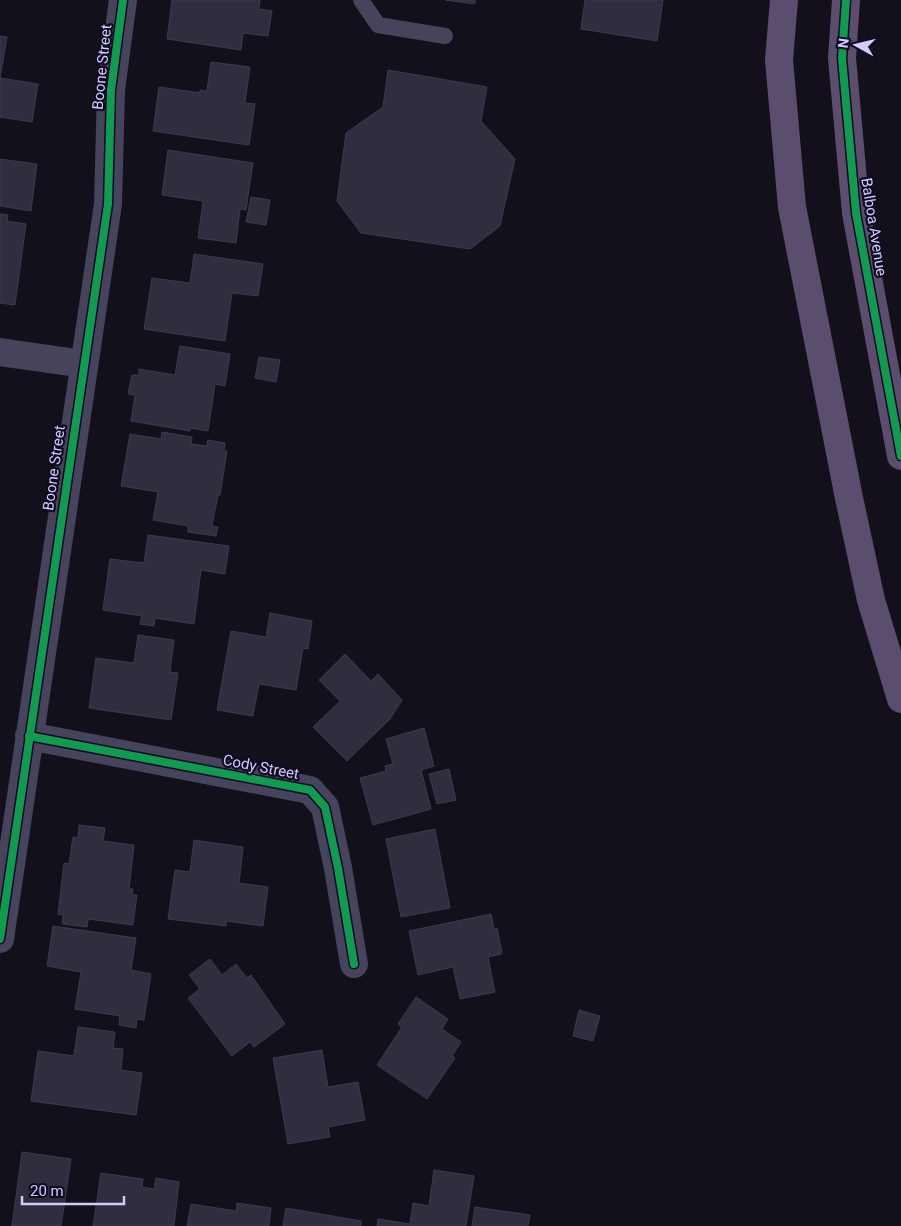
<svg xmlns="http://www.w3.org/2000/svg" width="901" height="1226" viewBox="0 0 901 1226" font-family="Roboto,sans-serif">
<rect width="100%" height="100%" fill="#13101b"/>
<path fill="#312c3e" stroke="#3e3950" d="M172 0H260L259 9 272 11 268 36 243 33 241 50 167 39Z
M445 0H475V4Z
M585 0H663L657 41 581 29Z
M0 36 7 37 0 78 38 84 32 122 0 117Z
M211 62 250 67 245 103 255 104 249 145 153 131 159 87 200 93V90L207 91Z
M388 70 487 87 481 121 515 159 500 226 470 249 361 233 337 201 346 133 383 107Z
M168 150 253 163 246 210 240 209 236 243 198 238 203 201 162 195Z
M0 159 37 164 31 211 0 206Z
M251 197 270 200 266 225 246 222Z
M0 214 8 215 7 221 26 224 15 305 0 303Z
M194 254 263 264 258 296 232 293 225 341 144 329 152 278 190 283Z
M180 346 230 354 225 386 215 384 208 431 190 428V431L131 421 135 395 128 394 132 375H139V369L175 375Z
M259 357 280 360 276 382 255 378Z
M162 432 192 437 191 444 207 446 208 440 225 443 224 451H227L220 495H218L212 526 218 527 216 536 188 532V526L153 520 158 492 121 486 130 434 161 439Z
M148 535 229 546 225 574 201 570 194 624 155 618 154 626 140 624 142 616 103 610 110 559 144 563Z
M270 613 312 621 308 649 303 648 296 690 259 684 253 716 217 710 231 631 266 637Z
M138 635 174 640 170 672 178 673 171 720 89 708 96 658 134 663Z
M345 654 371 681 378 674 402 700 390 719 347 761 313 727 340 701 319 680Z
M424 728 434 766 421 770 431 809 373 825 360 778 386 771 385 766 393 764 386 739Z
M449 769 456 800 437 804 429 774Z
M79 825 105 828 103 841 134 845 129 889H133L132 895H137L133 925 88 919 87 927 62 924 63 915 58 914 64 863 69 864 73 837 78 838Z
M435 829 450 908 401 917 386 839Z
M194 840 243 847 239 883 268 887 263 926 226 921V926L168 919 175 870 190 872Z
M491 914 494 929 497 928 502 952 501 954 488 957 495 992 460 999 453 967 418 975 409 931Z
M53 926 136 938 131 970 151 974 144 1020 137 1019 136 1028 119 1025 120 1016 75 1009 81 972 47 966Z
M210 959 222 975 236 964 247 978 251 975 285 1024 254 1047 250 1042 232 1056 188 998 200 989 189 975Z
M416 997 448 1019 442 1029 461 1042 452 1056 455 1058 427 1099 377 1065 402 1027 398 1024Z
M579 1010 600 1016 593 1041 573 1036Z
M78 1027 115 1032 113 1048 123 1049 121 1070 142 1073 136 1115 31 1101 38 1051 74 1056Z
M322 1050 328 1087 358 1082 365 1120 328 1127 330 1137 288 1144 273 1058Z
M22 1152 71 1159 61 1226H12Z
M434 1170 474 1176 466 1226H377L378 1219 410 1224 413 1203 429 1206Z
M101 1173 143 1179 142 1187 154 1189 156 1178 179 1182 174 1226H93Z
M237 1203 271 1208 269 1226H187L191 1204 236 1211Z
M475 1207 530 1215 528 1226H472Z
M286 1208 361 1221V1226H283Z"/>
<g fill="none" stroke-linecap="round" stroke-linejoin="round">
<path stroke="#46445c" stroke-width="16" d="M361 0 378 25 445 36"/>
<path stroke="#46445c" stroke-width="28" d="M0 352 84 364
M29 736 310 790 325 807 338 868 354 964
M0 939 108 204 111 90 123 0"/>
<path stroke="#5b4d6e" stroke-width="28" d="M784 0 779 60 792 207 849 498 871 600 901 699
M846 0 842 58 856 213 901 456"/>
<g stroke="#100b20" stroke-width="11">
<path id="cycleway" d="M846 0 842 58 856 213 901 456
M29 736 310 790 325 807 338 868 354 964
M0 939 108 204 111 90 123 0"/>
</g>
<use href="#cycleway" stroke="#139951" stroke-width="8"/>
</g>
<g text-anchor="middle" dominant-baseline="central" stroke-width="4.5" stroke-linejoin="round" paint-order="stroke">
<g font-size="15" fill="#d3caff" stroke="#100b20">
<text transform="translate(102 67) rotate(-84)">Boone Street</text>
<text transform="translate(874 227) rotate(81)">Balboa Avenue</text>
<text transform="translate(54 468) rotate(-82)">Boone Street</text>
<text transform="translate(261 767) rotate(11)">Cody Street</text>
</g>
</g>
<g transform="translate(856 45) rotate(278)" stroke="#100b20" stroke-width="4" paint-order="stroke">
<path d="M0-4L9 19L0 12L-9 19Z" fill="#d3caff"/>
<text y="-8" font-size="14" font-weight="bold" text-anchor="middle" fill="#d3caff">N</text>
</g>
<path d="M22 1196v8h102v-8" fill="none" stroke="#d3caff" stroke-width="2.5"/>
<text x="30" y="1196" font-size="15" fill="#d3caff" stroke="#100b20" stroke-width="4" paint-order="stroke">20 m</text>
</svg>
